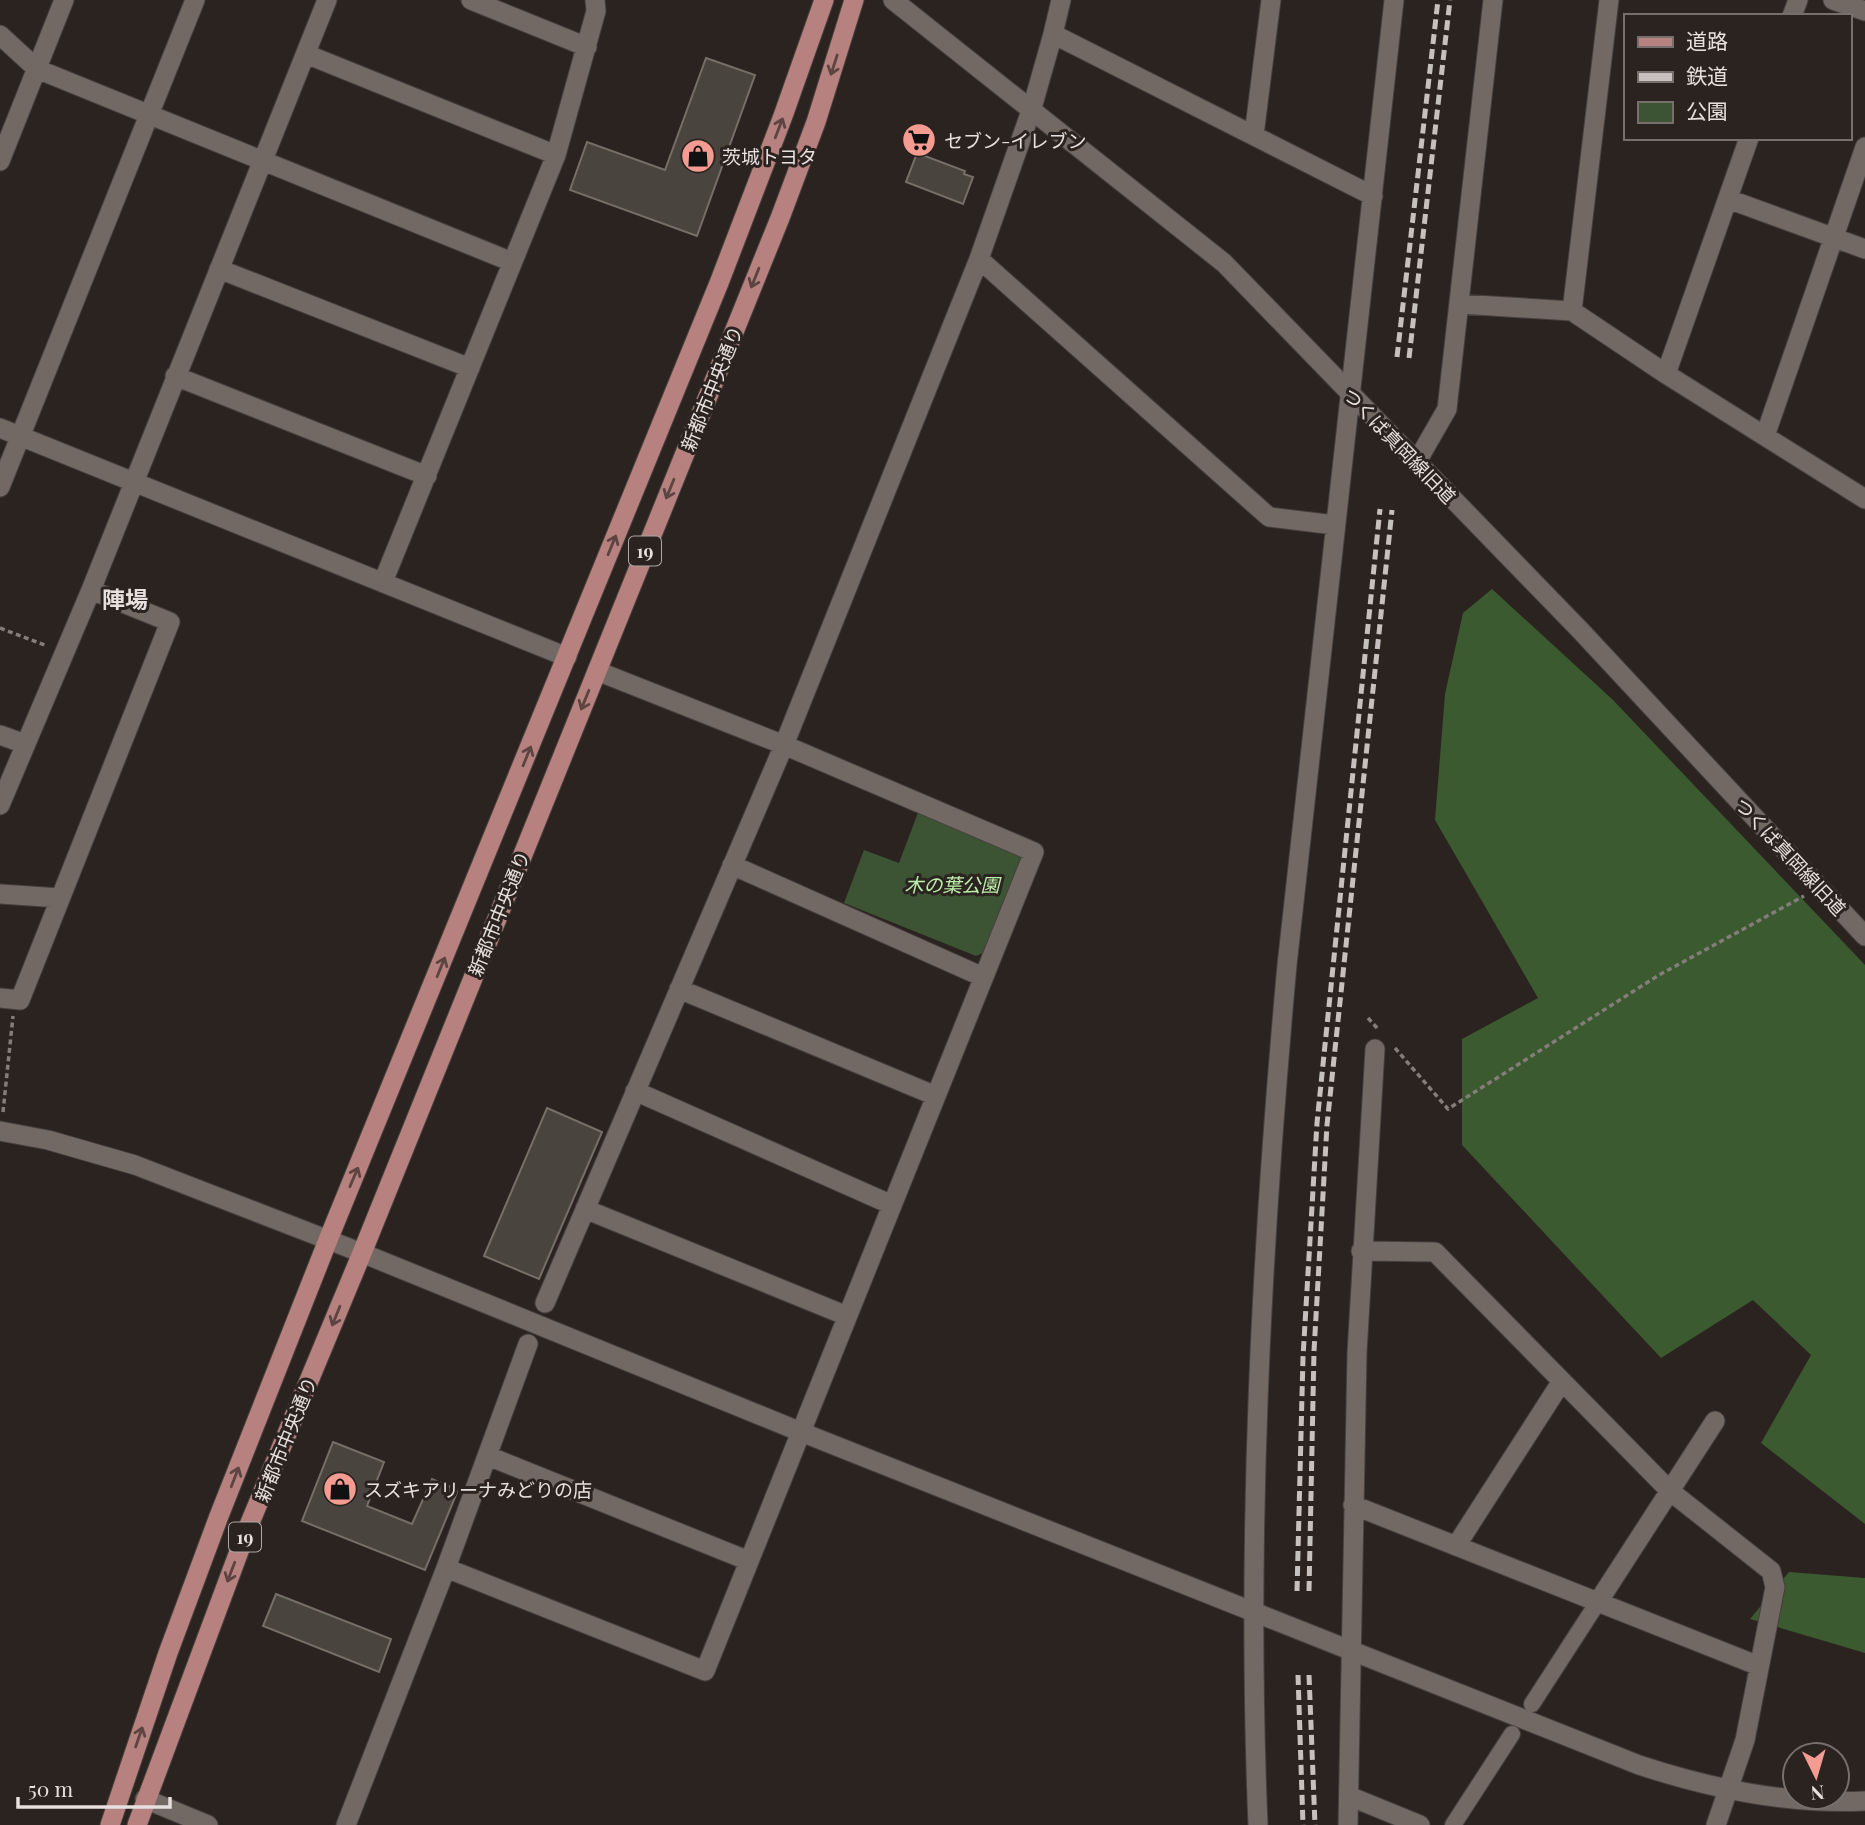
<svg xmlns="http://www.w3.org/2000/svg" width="1865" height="1825" viewBox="0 0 1865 1825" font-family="'Playfair Display','Noto Sans JP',serif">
<rect width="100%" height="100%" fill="#2b2320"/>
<path fill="#3d5434" d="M919 810 1019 851 1023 861 985 952 976 956 844 903 864 850 899 863Z"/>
<path fill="#3b5a2f" d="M1492 589 1613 700 1865 965V1524L1761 1443 1811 1355 1753 1300 1661 1358 1462 1145V1039L1538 998 1435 820 1445 694 1463 613Z
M1789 1572 1865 1578V1653L1750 1619Z"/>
<path fill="#49443d" stroke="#746f67" stroke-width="2" d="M706 58 755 75 697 236 570 190 587 142 665 170Z
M917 153 965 171 964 174 973 177 963 204 906 182Z
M547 1108 602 1132 539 1279 484 1256Z
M333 1442 384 1462 367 1506 412 1524 432 1479 458 1490 425 1570 302 1521Z
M276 1594 391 1639 379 1672 263 1626Z"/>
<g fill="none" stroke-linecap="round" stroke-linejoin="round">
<g stroke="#463f3c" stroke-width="18">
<path id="pedestrian" d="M1532 1704 1598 1602
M1453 1825 1512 1734"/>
</g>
<g stroke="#463f3c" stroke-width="21">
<path id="minor" d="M471 0 587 47
M1833 0 1865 11
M1792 16 1798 0
M1053 34 1061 0
M0 35 37 69 512 262
M306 54 556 155
M1254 135 1271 0
M0 161 64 0
M1728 199 1865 249
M979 259 1269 517 1335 525
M219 269 470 368
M1460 304 1572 311 1666 374 1865 499
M1572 311 1609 0
M1666 374 1749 138
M175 376 427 476
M0 428 567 657
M1765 436 1865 147
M1416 463 1447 409 1493 0
M0 487 195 0
M383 582 556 155 596 11 595 0
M0 735 25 744
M0 805 91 590 327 0
M732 865 983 977
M0 894 60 898
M679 989 936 1096
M0 998 20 1000 170 622 91 590
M635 1091 892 1205
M585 1209 847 1316
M1361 1251 1435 1252 1670 1491 1771 1571 1775 1587 1745 1740 1716 1825
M545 1303 784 745 597 671
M488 1456 749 1561
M1353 1505 1759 1666
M1456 1546 1562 1381
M446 1568 705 1671 1034 852 784 745 979 259 1032 108 1053 34 1373 196
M1598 1602 1715 1421
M1349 1796 1420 1825
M145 1799 208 1825
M346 1825 446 1568 528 1344
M1258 1825C1246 1538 1261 1251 1287 965L1394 0
M1348 1825 1357 1353 1375 1049"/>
</g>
<g stroke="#463f3c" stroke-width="21">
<path id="tertiary" d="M893 0 1224 263 1580 630 1865 936
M0 1131 48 1140 135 1165 362 1253 801 1432 1639 1765C1712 1789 1788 1805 1865 1801"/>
</g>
<g stroke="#463f3c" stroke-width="21">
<path id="primary" d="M110 1825 168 1653 219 1516 328 1240 719 283 783 116 824 0
M137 1825 247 1530 362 1253 780 218 816 122 854 0"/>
</g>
<path stroke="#847d7a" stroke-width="3.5" stroke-dasharray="5 3.5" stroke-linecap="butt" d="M0 628 47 646
M1368 1018 1378 1029
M1395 1048 1448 1109 1659 975 1804 896
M3 1112 13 1016"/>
<use href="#pedestrian" stroke="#726864" stroke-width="16"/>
<use href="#minor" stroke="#726864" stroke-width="19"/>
<use href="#tertiary" stroke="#726864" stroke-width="19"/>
<use href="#primary" stroke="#b6817e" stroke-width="19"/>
<path stroke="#c6c0be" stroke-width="5" stroke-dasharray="10 5" stroke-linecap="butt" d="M1397 357 1438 0
M1409 358 1450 0
M1297 1591 1303 1357 1317 1123 1380 509
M1309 1591 1314 1351 1327 1125 1392 510
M1298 1675 1303 1825
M1309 1675 1315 1825"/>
</g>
<defs><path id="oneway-shaft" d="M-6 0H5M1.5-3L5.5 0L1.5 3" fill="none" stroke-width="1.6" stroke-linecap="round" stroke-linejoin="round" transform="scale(1.75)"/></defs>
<g stroke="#5c4441">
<use href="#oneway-shaft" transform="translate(834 65) rotate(108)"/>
<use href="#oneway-shaft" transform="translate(779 128) rotate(-69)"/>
<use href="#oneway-shaft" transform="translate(755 278) rotate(112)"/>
<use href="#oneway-shaft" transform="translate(670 489) rotate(112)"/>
<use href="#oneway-shaft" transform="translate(612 545) rotate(-68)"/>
<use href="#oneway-shaft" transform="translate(585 700) rotate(112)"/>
<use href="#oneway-shaft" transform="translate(527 756) rotate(-68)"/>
<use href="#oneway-shaft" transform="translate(441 967) rotate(-68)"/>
<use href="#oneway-shaft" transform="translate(354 1177) rotate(-67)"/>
<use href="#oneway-shaft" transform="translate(336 1316) rotate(112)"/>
<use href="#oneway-shaft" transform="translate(235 1477) rotate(-69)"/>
<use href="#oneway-shaft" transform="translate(231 1572) rotate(111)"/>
<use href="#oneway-shaft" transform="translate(139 1737) rotate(-71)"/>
</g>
<defs>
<g id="supermarket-disc" transform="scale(1.75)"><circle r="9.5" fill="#f59c92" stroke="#2b2320"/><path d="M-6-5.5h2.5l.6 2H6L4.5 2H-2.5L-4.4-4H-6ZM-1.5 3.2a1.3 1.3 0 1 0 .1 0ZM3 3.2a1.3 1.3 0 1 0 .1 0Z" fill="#111"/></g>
<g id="shop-disc" transform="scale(1.75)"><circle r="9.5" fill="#f59c92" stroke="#2b2320"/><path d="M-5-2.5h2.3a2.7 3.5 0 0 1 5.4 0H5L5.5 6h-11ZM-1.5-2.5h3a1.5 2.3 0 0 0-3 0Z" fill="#111"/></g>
</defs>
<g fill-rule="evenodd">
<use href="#supermarket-disc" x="919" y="140"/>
<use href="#shop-disc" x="698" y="156"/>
<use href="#shop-disc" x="340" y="1489"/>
</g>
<g text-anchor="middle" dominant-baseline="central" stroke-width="6" stroke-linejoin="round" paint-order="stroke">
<g fill="#2b2320" stroke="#aea7a5" stroke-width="2">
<rect x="629" y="536.5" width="32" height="29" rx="5"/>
<rect x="229" y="1522.5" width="32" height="29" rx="5"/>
</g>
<g font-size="18" font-weight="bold" fill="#e6e0de">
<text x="645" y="551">19</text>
<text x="245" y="1537">19</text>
</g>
<g font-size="19" fill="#e6e0de" stroke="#2b2320" text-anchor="start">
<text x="944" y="140">セブン-イレブン</text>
<text x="722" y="156">茨城トヨタ</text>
<text x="364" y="1489">スズキアリーナみどりの店</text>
</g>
<g font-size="19" fill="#e6e0de" stroke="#2b2320">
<text transform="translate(711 388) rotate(-68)">新都市中央通り</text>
<text transform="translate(1400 445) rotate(46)">つくば真岡線旧道</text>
<text transform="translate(1791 856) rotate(47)">つくば真岡線旧道</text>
<text transform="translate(498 913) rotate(-68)">新都市中央通り</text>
<text transform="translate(285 1439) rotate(-68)">新都市中央通り</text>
</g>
<g font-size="19" font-style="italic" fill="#bbeea8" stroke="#2b2320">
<text x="952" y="884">木の葉公園</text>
</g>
<g font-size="23" font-weight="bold" fill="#e6e0de" stroke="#2b2320">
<text x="125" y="598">陣場</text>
</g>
</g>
<rect x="1624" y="14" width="228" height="126" fill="#2b2320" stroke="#766f6c" stroke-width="2"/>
<rect x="1638" y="37" width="35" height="10" fill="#b6817e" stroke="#766f6c" stroke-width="2"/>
<text x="1686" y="49" font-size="21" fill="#e6e0de">道路</text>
<rect x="1638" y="72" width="35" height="10" fill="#c6c0be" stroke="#766f6c" stroke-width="2"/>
<text x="1686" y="84" font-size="21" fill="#e6e0de">鉄道</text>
<rect x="1638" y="102" width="35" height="21" fill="#3d5434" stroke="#766f6c" stroke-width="2"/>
<text x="1686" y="119" font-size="21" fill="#e6e0de">公園</text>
<g transform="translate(1816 1776) rotate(175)"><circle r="33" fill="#2b2320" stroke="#766f6c" stroke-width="2"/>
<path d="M0-5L12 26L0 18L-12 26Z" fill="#f59c92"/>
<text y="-10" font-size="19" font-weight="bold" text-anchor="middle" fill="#e6e0de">N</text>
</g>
<path d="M18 1797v10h152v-10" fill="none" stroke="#e6e0de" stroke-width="3.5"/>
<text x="28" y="1797" font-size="21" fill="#e6e0de" stroke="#2b2320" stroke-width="5" paint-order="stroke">50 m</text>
</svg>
